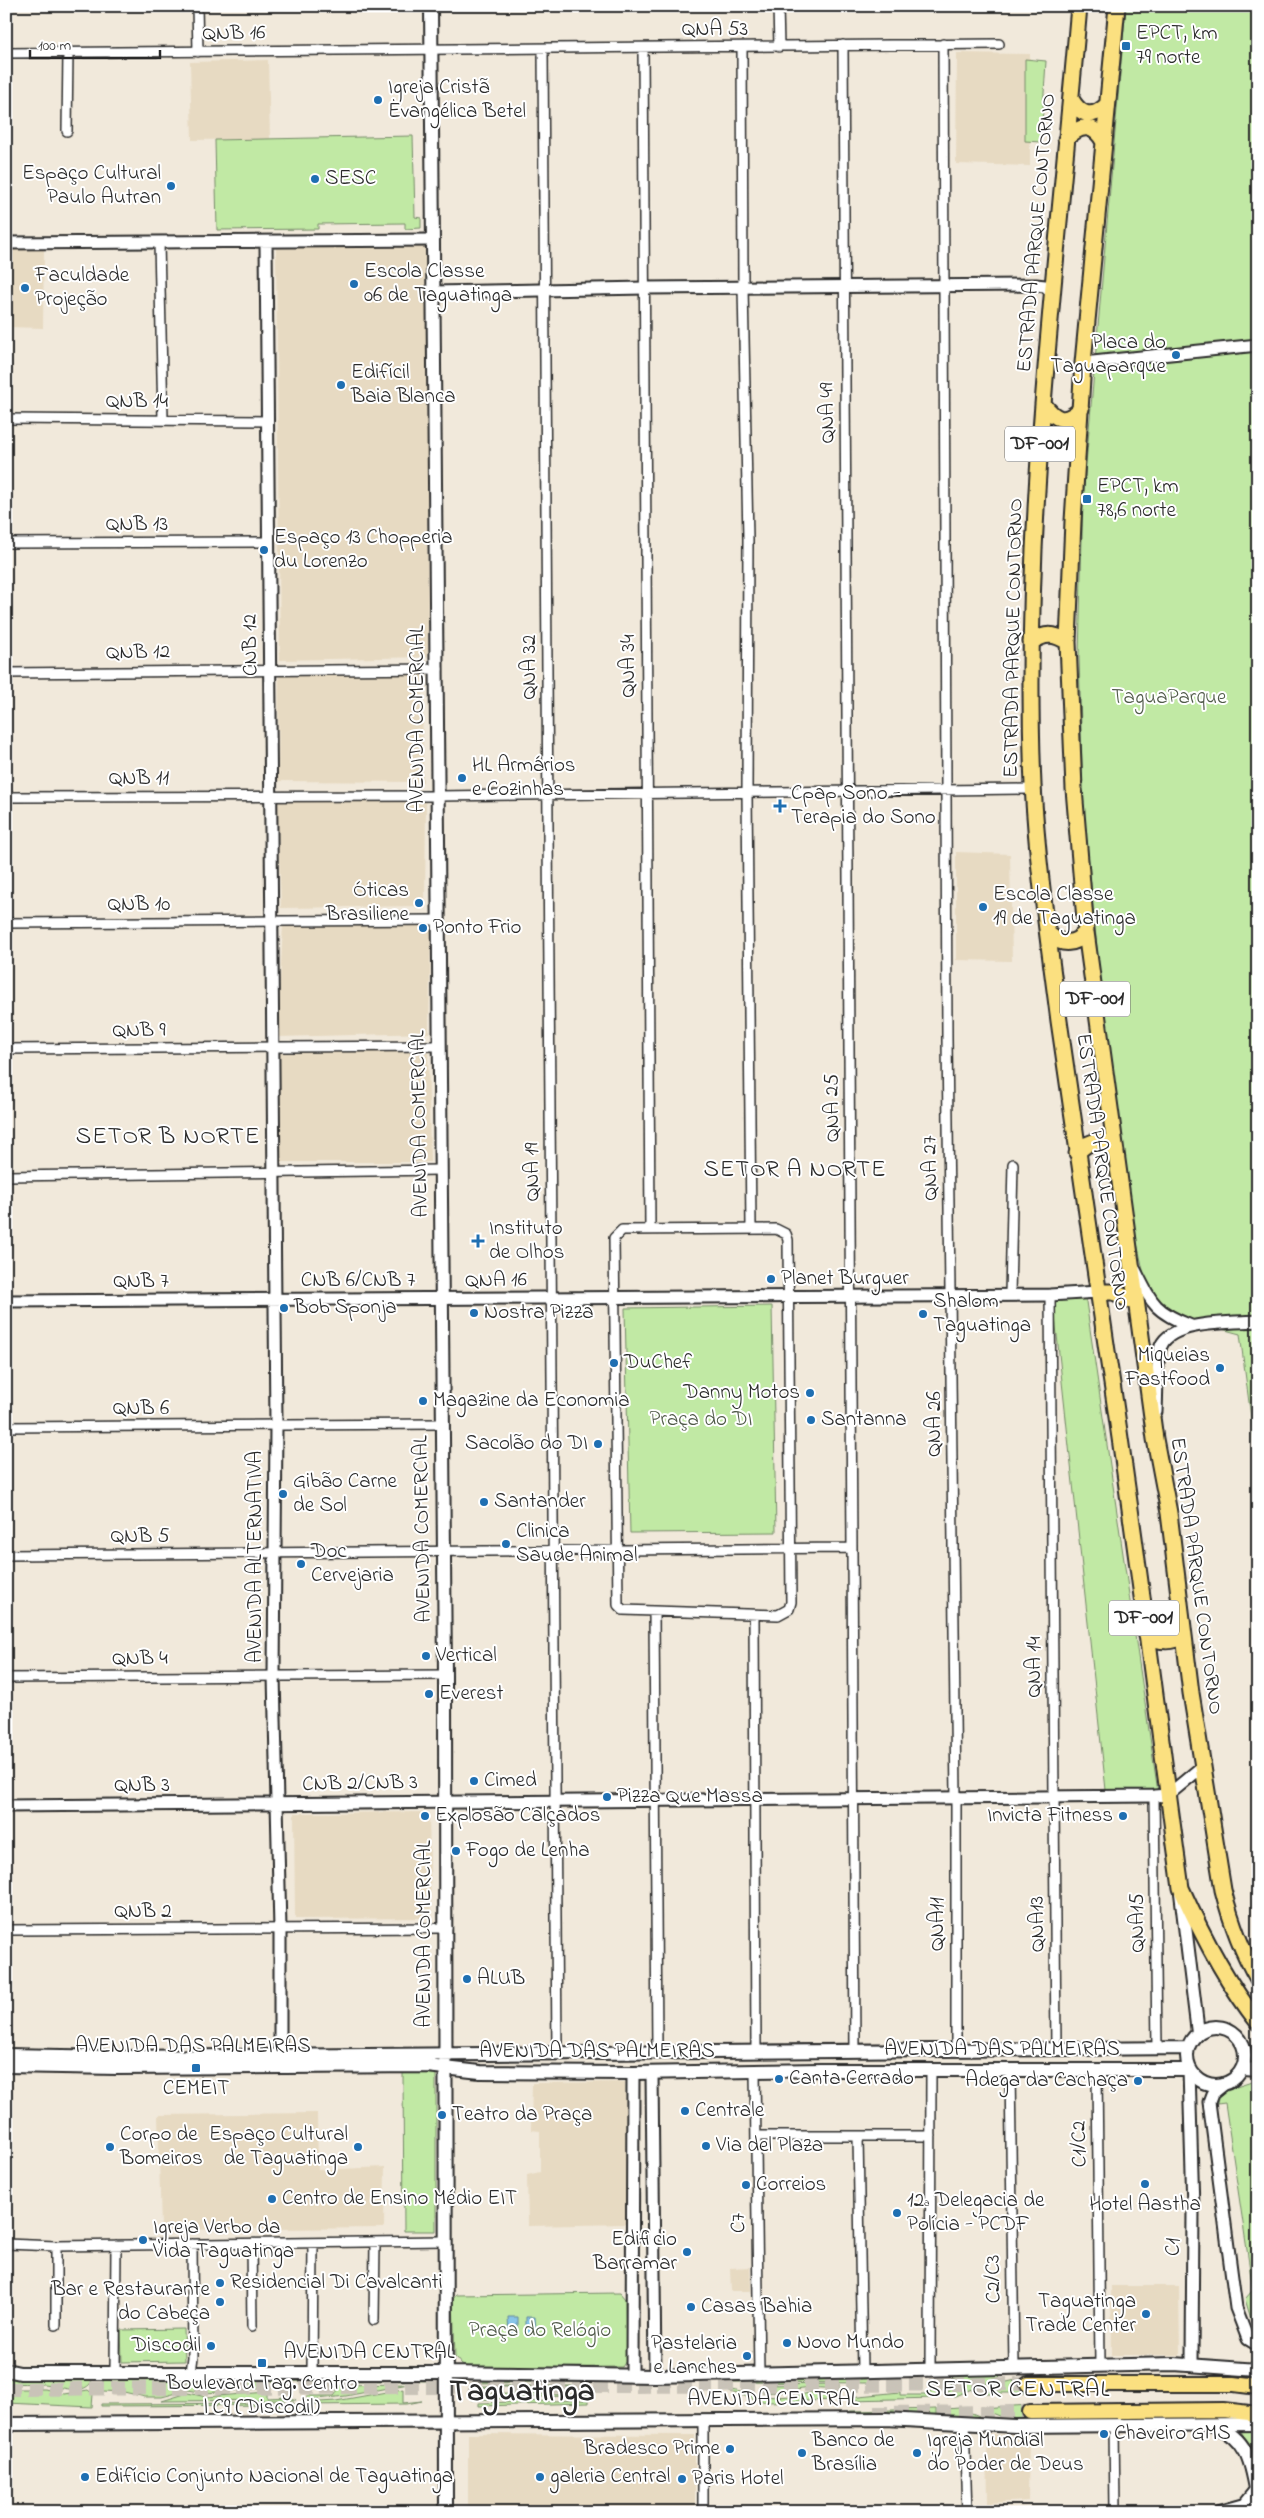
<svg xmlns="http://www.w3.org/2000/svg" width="1264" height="2518" viewBox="0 0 1264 2518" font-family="'Indie Flower',sans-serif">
<rect width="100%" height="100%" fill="#f1e9db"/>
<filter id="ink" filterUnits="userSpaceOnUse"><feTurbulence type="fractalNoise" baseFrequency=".02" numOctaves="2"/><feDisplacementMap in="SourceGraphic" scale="10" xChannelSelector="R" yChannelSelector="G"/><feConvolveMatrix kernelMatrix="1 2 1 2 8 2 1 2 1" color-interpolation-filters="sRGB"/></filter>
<g filter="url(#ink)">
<path fill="#e7dac2" d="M957 53 1030 54V166L956 164Z
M268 60 270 139 192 140 190 62Z
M426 244 428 657 280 660 276 246Z
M6 250H44L43 328 6 327Z
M422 673 423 782 278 781 279 676Z
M277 801H426L425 906 281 908Z
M956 852 1010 854 1012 961 956 960Z
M431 922 429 1033 277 1037 283 925Z
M428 1048 430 1162H281L279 1052Z
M429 1812 431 1918 295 1919 294 1813Z
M625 2082 627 2224 528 2226 527 2175 540 2172V2131L531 2130 532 2083Z
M317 2113 318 2170 385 2167 384 2228 161 2230 158 2115Z
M750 2267 751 2291H731L730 2268Z
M1111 2286H1179L1180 2355H1112Z
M468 2434 695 2435V2510L468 2509Z
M1029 2434 1028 2501 988 2503 987 2437 991 2435Z"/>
<path fill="#c1e9a4" stroke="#768a68" d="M1126 6H1258V1471L1240 1334 1177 1317 1152 1296 1145 1279 1135 1234 1100 980 1083 801 1079 656 1083 498Z
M1025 59 1046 61 1041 142 1025 141Z
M413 136 415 217 421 218V228L405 229V223L318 224V229L217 230 215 140Z
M1085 1295 1158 1792 1106 1790 1053 1298Z
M772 1306 776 1532 630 1533 625 1308Z
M403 2072H436V2231H404Z
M1258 2080V2306L1254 2329 1245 2299 1253 2290 1225 2103 1217 2104 1218 2098 1227 2090Z
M620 2293 625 2299 626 2361 622 2367 471 2368 462 2365 455 2357 453 2299 456 2295Z
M184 2329 185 2361 122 2362 121 2330Z
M997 2374 1000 2376 998 2378 955 2396 947 2397 952 2377Z
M6 2377 93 2378C87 2399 57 2385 43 2384 31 2383 18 2384 6 2383Z
M1029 2377V2393H983L1007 2382Z
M103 2378 326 2379V2381L267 2382V2388L206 2393 188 2390 162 2397H145L124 2392 103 2391Z
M337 2379H440V2381H337Z
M871 2379V2383L722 2382V2381Z
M473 2381H587V2382L473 2383Z
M408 2384 346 2396 307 2400V2396H334L337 2392V2385Z
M839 2384V2391C812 2382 791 2395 762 2392V2385Z
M473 2386H586V2387H487L473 2390Z
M936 2388V2398L850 2400V2397L900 2392V2395H930V2389Z
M6 2389H45L64 2394 88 2390 93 2394 92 2407 6 2403Z
M403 2389V2403L422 2401 407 2404 304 2405V2403L336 2401Z
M730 2389C751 2396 770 2398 792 2396 810 2394 821 2388 839 2394V2400L766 2402 723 2390Z
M267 2392V2398L289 2397 296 2400 162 2401 188 2393 206 2397Z
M493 2394 588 2395 471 2400V2397Z
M588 2400V2403L479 2406V2403Z
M294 2403V2405L101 2406V2404Z
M1030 2405 1031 2422C1013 2423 997 2415 981 2408Z
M959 2408 992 2421 951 2417 946 2409Z
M936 2409V2414L941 2418 849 2415V2411Z
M1239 2428 1258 2430V2460Z"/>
<path fill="#88c5e8" stroke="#63879c" d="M508 2317H518V2334H509Z
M526 2317H535L536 2334H526Z"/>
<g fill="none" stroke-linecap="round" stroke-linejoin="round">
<path stroke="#c9c3b8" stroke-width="14" stroke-dasharray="14 7" stroke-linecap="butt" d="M6 2389 1028 2384
M874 2413 1030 2412"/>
<g stroke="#2b2b2b" stroke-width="12">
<path id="minor" d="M197 6 198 52
M778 6 779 47
M943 44 947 1039 956 1798V2051
M843 45 855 2051
M742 47 743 287 748 539 747 792 751 1229
M643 48 650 1230
M543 49C549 717 549 1385 557 2053
M6 53 999 44
M67 131 68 53
M159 243 163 419
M6 419 267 421
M6 543 268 542
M6 673 438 669
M6 797 438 796 1033 789
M6 923 439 920
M6 1049 439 1046
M6 1176 441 1170
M776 1229 786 1234 788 1240 791 1602 789 1609 778 1615 623 1610 618 1605 614 1238 622 1230Z
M1010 1295 1013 1164
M1050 1295 1056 2050
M6 1427 441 1424
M6 1555 852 1548
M654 1611 657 2052
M754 1615 756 2052
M6 1678 445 1675
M1154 1796 1157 2049
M6 1930 447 1928
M1010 2070 1014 2367
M755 2071 759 2375
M1097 2071 1100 2366
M756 2136H931
M858 2137 862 2371
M6 2244 56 2246 445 2241
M251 2244 252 2326
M374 2320 375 2243
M56 2325V2246
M930 2371 931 2070
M115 2372 116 2245
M191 2372 193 2357 192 2244
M312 2373 313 2243
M703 2420V2512
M964 2423 967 2512
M1114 2426 1115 2512"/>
</g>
<g stroke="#2b2b2b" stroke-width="15">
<path id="tertiary" d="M266 242 276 1425 274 1676 280 1929V2065
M6 243 433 240
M433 292 645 288 1036 285 1045 286 1053 293
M1083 363 1258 345
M1135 1270C1152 1304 1155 1312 1191 1326
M6 1301 1050 1295 1098 1292
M1156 1412C1157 1396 1156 1359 1161 1346 1172 1320 1234 1323 1258 1321
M6 1806 1154 1796 1168 1795 1203 1766
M1189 2070 1193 2208 1192 2364
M652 2073 655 2376
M1223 2085 1212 2094 1209 2102 1236 2308 1248 2339 1258 2345
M632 2376 633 2073"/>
</g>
<g stroke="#2b2b2b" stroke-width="16">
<path id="secondary" d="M431 6 445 1675 446 2512
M1181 1893 1198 2033
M1187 2056a29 29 0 1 1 58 0a29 29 0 1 1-58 0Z
M6 2055 117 2057 1187 2048
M6 2066 117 2068 427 2066 480 2072 633 2073 821 2070H1189
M1244 2069 1258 2070
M6 2370 20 2373H445L655 2376 1174 2364 1258 2370
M6 2424 886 2419 1015 2426 1258 2424
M1215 2426C1250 2439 1252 2467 1258 2500
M1219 2512 1244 2505 1256 2490"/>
</g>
<g stroke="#2b2b2b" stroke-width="18">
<path id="primary" d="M1028 2384H1234L1258 2387
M1030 2412 1223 2410 1258 2414"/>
</g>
<g stroke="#2b2b2b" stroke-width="19">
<path id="trunk" d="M1079 6C1057 265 1022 524 1033 785 1037 864 1049 943 1059 1021 1074 1131 1090 1241 1107 1351 1135 1530 1156 1709 1181 1888 1202 1935 1226 1982 1258 2022
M1117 6 1083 363 1073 521 1068 642 1074 789 1086 932 1155 1439 1169 1513 1191 1693 1223 1890C1231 1922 1241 1950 1258 1979
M1071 99C1081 116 1092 119 1107 105
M1066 139C1080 124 1094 123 1104 142
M1043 404C1056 420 1064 425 1081 409
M1031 642C1045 633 1054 633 1068 642
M1048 934C1062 945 1074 946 1086 932
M1077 1153C1090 1139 1102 1138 1116 1151
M1098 1292H1114L1136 1303
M1147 1636C1160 1642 1171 1643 1184 1636"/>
</g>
<use href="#minor" stroke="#fff" stroke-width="9"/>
<use href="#tertiary" stroke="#fff" stroke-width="11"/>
<use href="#secondary" stroke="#fff" stroke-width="12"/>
<use href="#primary" stroke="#fbe080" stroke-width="14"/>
<use href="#trunk" stroke="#fbe080" stroke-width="15"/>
</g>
</g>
<g fill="#1f6fb2" stroke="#fff" stroke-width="2">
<rect x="1121" y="41" width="10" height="10" rx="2.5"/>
<circle cx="378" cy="100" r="5"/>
<circle cx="315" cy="179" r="5"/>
<circle cx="171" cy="186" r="5"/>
<circle cx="354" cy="284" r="5"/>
<circle cx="25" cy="288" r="5"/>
<circle cx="1176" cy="355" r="5"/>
<circle cx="341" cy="385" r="5"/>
<rect x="1082" y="494" width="10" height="10" rx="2.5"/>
<circle cx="264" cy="550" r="5"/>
<circle cx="462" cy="778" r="5"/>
<path d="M777.5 798.5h5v5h5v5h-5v5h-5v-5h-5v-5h5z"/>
<circle cx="419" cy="903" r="5"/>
<circle cx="983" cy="907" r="5"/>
<circle cx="423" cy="928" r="5"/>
<path d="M475.5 1233.5h5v5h5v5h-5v5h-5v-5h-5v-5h5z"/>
<circle cx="771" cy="1279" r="5"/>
<circle cx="284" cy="1308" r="5"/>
<circle cx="474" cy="1313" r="5"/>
<circle cx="923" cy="1314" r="5"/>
<circle cx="614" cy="1363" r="5"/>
<circle cx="1220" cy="1368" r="5"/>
<circle cx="810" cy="1393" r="5"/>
<circle cx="423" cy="1401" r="5"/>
<circle cx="811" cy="1420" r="5"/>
<circle cx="598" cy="1444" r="5"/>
<circle cx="283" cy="1494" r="5"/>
<circle cx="484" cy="1502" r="5"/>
<circle cx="506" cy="1544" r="5"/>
<circle cx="301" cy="1564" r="5"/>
<circle cx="426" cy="1656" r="5"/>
<circle cx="429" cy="1694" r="5"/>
<circle cx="474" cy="1781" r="5"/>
<circle cx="607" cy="1797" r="5"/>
<circle cx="425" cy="1816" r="5"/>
<circle cx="1123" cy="1816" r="5"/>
<circle cx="456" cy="1851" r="5"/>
<circle cx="467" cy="1979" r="5"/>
<rect x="191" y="2063" width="10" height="10" rx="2.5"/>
<circle cx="779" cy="2079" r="5"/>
<circle cx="1138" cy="2081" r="5"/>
<circle cx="685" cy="2111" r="5"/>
<circle cx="442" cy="2115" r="5"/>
<circle cx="706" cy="2146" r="5"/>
<circle cx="110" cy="2147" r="5"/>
<circle cx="358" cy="2147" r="5"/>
<circle cx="1145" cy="2184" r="5"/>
<circle cx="746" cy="2185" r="5"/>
<circle cx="272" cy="2199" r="5"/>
<circle cx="897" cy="2213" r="5"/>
<circle cx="143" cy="2240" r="5"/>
<circle cx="687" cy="2252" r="5"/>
<circle cx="220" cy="2283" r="5"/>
<circle cx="220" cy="2302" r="5"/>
<circle cx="691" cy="2307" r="5"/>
<circle cx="1146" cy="2314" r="5"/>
<circle cx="787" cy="2343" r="5"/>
<circle cx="211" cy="2346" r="5"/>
<circle cx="747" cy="2356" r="5"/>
<rect x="257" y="2358" width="10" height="10" rx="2.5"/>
<circle cx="1104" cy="2434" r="5"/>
<circle cx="730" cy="2449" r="5"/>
<circle cx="802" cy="2453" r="5"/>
<circle cx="917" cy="2453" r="5"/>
<circle cx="85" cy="2477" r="5"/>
<circle cx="540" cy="2477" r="5"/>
<circle cx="682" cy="2479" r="5"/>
</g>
<g text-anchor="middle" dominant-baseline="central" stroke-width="4" stroke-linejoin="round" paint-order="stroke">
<g fill="#fff" stroke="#6b6b6b" stroke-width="1">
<rect x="1005" y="426.5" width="70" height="35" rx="4"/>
<rect x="1060" y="981.5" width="70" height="35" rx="4"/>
<rect x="1109" y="1600.5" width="70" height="35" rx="4"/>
</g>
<g font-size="20" font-weight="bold" fill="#2b2b2b">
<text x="1040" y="444">DF-001</text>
<text x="1095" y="999">DF-001</text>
<text x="1144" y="1618">DF-001</text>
</g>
<g font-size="21" fill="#2b2b2b" stroke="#fff">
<text x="715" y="30">QNA 53</text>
<text transform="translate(234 34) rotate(-1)">QNB 16</text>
<text transform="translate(1037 233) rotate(-85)">ESTRADA PARQUE CONTORNO</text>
<text x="137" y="402">QNB 14</text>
<text transform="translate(828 413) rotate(-91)">QNA 49</text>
<text x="137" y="525">QNB 13</text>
<text transform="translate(1014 638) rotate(-89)">ESTRADA PARQUE CONTORNO</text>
<text transform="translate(251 645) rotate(-91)">CNB 12</text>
<text transform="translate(138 653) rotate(-1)">QNB 12</text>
<text transform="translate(629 666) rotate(-90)">QNA 34</text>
<text transform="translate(530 667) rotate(-90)">QNA 32</text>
<text transform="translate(418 719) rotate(-90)">AVENIDA COMERCIAL</text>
<text x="139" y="779">QNB 11</text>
<text x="139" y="905">QNB 10</text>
<text transform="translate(139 1031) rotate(-1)">QNB 9</text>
<text transform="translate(833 1108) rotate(-91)">QNA 25</text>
<text transform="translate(420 1124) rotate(-91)">AVENIDA COMERCIAL</text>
<text transform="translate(931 1168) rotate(-91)">QNA 27</text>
<text transform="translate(533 1172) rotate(-91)">QNA 19</text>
<text transform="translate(1102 1172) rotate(82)">ESTRADA PARQUE CONTORNO</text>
<text x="358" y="1281">CNB 6/CNB 7</text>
<text transform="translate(496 1281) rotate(-1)">QNA 16</text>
<text x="141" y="1282">QNB 7</text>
<text x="141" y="1409">QNB 6</text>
<text transform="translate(935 1424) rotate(-90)">QNA 26</text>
<text transform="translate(423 1529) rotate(-91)">AVENIDA COMERCIAL</text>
<text x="140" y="1537">QNB 5</text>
<text transform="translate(256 1557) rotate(-90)">AVENIDA ALTERNATIVA</text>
<text transform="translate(1196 1576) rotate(82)">ESTRADA PARQUE CONTORNO</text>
<text transform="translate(140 1659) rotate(-1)">QNB 4</text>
<text transform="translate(1035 1667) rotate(-90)">QNA 14</text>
<text transform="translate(360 1784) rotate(-1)">CNB 2/CNB 3</text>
<text x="142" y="1786">QNB 3</text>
<text x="143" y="1912">QNB 2</text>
<text transform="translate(1138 1923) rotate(-91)">QNA15</text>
<text transform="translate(938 1924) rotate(-90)">QNA11</text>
<text transform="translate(1038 1924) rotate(-91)">QNA13</text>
<text transform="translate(425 1934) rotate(-90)">AVENIDA COMERCIAL</text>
<text x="193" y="2047">AVENIDA DAS PALMEIRAS</text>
<text x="1002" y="2050">AVENIDA DAS PALMEIRAS</text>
<text x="597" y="2052">AVENIDA DAS PALMEIRAS</text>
<text transform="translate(1080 2144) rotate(-91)">C1/C2</text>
<text transform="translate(739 2223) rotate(-91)">C7</text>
<text transform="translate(1174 2247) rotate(-90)">C1</text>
<text transform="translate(994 2279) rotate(-91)">C2/C3</text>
<text x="369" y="2353">AVENIDA CENTRAL</text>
<text x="773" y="2400">AVENIDA CENTRAL</text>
</g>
<g font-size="21" fill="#2b2b2b" stroke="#fff" text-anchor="start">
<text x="1136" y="34">EPCT, km<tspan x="1136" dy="24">79 norte</tspan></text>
<text x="388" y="88">Igreja Cristã<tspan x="388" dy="24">Evangélica Betel</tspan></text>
<text x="161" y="174" text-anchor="end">Espaço Cultural<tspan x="161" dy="24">Paulo Autran</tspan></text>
<text x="325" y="179">SESC</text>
<text x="364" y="272">Escola Classe<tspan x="364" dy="24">06 de Taguatinga</tspan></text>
<text x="35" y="276">Faculdade<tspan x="35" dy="24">Projeção</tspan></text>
<text x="1166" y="343" text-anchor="end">Placa do<tspan x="1166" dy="24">Taguaparque</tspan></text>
<text x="351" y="373">Edifícil<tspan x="351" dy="24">Baia Blanca</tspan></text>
<text x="1097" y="487">EPCT, km<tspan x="1097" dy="24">78,6 norte</tspan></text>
<text x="274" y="538">Espaço 13 Chopperia<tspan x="274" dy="24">du Lorenzo</tspan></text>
<text x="472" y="766">HL Armários<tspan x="472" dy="24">e Cozinhas</tspan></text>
<text x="791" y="794">Cpap Sono -<tspan x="791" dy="24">Terapia do Sono</tspan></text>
<text x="409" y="891" text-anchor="end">Óticas<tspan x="409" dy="24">Brasiliene</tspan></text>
<text x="993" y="895">Escola Classe<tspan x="993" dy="24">19 de Taguatinga</tspan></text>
<text x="433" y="928">Ponto Frio</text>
<text x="489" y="1229">Instituto<tspan x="489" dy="24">de Olhos</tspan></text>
<text x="781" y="1279">Planet Burguer</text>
<text x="933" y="1302">Shalom<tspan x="933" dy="24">Taguatinga</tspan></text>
<text x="294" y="1308">Bob Sponja</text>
<text x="484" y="1313">Nostra Pizza</text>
<text x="1210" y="1356" text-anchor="end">Miqueias<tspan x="1210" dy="24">Fastfood</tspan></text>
<text x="624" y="1363">DuChef</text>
<text x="800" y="1393" text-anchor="end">Danny Motos</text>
<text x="433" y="1401">Magazine da Economia</text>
<text x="821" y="1420">Santanna</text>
<text x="588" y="1444" text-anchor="end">Sacolão do DI</text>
<text x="293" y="1482">Gibão Carne<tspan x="293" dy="24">de Sol</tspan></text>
<text x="494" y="1502">Santander</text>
<text x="516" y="1532">Clinica<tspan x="516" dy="24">Saude Animal</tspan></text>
<text x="311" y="1552">Doc<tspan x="311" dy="24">Cervejaria</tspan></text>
<text x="436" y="1656">Vertical</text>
<text x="439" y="1694">Everest</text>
<text x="484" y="1781">Cimed</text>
<text x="617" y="1797">Pizza Que Massa</text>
<text x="435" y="1816">Explosão Calçados</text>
<text x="1113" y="1816" text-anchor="end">Invicta Fitness</text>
<text x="466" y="1851">Fogo de Lenha</text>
<text x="477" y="1979">ALUB</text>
<text x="789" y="2079">Canta Cerrado</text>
<text x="1128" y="2081" text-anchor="end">Adega da Cachaça</text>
<text x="196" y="2089" text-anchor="middle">CEMEIT</text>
<text x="695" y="2111">Centrale</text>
<text x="452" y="2115">Teatro da Praça</text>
<text x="120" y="2135">Corpo de<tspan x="120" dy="24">Bomeiros</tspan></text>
<text x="348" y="2135" text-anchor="end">Espaço Cultural<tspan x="348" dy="24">de Taguatinga</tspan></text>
<text x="716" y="2146">Via del Plaza</text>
<text x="756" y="2185">Correios</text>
<text x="282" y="2199">Centro de Ensino Médio EIT</text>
<text x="907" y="2201">12ª Delegacia de<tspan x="907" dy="24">Polícia - PCDF</tspan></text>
<text x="1145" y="2205" text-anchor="middle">Hotel Aastha</text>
<text x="153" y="2228">Igreja Verbo da<tspan x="153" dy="24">Vida Taguatinga</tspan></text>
<text x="677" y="2240" text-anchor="end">Edificio<tspan x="677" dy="24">Barramar</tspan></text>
<text x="230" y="2283">Residencial Di Cavalcanti</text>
<text x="210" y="2290" text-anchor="end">Bar e Restaurante<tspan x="210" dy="24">do Cabeça</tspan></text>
<text x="1136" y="2302" text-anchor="end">Taguatinga<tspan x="1136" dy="24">Trade Center</tspan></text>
<text x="701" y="2307">Casas Bahia</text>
<text x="797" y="2343">Novo Mundo</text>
<text x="737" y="2344" text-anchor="end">Pastelaria<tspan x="737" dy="24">e Lanches</tspan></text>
<text x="201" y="2346" text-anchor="end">Discodil</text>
<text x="262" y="2384" text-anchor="middle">Boulevard Tag. Centro<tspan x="262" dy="24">| C9 (Discodil)</tspan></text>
<text x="1114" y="2434">Chaveiro GMS</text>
<text x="812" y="2441">Banco de<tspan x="812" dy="24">Brasília</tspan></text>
<text x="927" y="2441">Igreja Mundial<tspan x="927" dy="24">do Poder de Deus</tspan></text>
<text x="720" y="2449" text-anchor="end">Bradesco Prime</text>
<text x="95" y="2477">Edifício Conjunto Nacional de Taguatinga</text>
<text x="550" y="2477">galeria Central</text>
<text x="692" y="2479">Paris Hotel</text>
</g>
<g font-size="21" fill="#505a49" stroke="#fff">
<text x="1169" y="698">TaguaParque</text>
<text x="701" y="1420">Praça do DI</text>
<text x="540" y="2331">Praça do Relógio</text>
</g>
<g font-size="24" letter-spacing="1" fill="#2b2b2b" stroke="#fff">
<text x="168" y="1137">SETOR B NORTE</text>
<text x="795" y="1170">SETOR A NORTE</text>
<text x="1018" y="2390">SETOR CENTRAL</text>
</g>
<g font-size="31" font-weight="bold" fill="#2b2b2b" stroke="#fff">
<text x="522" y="2392">Taguatinga</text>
</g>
</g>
<rect width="1264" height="2518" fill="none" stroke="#fff" stroke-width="25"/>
<rect x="12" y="12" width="1239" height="2493" fill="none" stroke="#2b2b2b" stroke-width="2" filter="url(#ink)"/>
<path d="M30 50v8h130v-8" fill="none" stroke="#2b2b2b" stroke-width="2.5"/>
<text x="38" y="50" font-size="15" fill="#2b2b2b" stroke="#ffffff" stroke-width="4" paint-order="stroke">100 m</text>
</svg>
